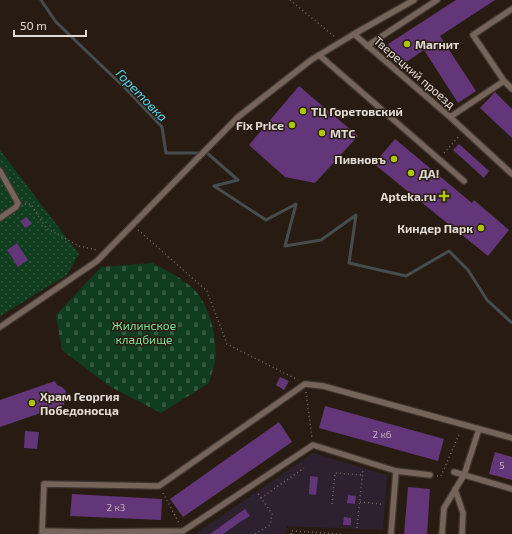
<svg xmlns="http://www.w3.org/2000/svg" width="512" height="534" viewBox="0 0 512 534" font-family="'Exo 2',sans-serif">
<defs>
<pattern id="cemetery-stones" width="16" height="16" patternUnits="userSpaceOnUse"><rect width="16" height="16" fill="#103d1e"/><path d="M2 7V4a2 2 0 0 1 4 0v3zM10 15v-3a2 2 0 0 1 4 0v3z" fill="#33583e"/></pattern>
<pattern id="park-dots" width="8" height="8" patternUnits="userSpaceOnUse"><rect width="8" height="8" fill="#103d1e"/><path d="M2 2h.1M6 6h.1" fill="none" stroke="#33583e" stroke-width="1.8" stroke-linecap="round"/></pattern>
</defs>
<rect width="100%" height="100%" fill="#281c12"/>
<path fill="#2d212f" d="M313 453 387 475 383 530 287 526 286 534H195Z"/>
<path fill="url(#cemetery-stones)" d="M152 263C168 271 187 280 198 294 211 312 218 341 215 362 213 369 211 376 209 383L161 413 109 386 62 350 56 315 101 267Z"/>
<path fill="url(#park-dots)" d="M0 150 79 254 67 275 0 316Z"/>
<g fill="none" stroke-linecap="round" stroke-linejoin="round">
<path stroke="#464d4e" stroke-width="3" d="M41 0 56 22 127 90 162 127 166 153H207L238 180 214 186 266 220 296 204 285 246 321 240 356 215 349 263 406 276 449 251 468 270 487 300 512 323"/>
</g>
<path fill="#623679" d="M456 0H495L440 36 476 91 458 103 424 50 402 65 388 44Z
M299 86 358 136 315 183 285 177 249 145Z
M495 92 512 109V138L480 108Z
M395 139 472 203 474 200 509 230 488 256 374 164Z
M459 144 489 171 484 178 453 150Z
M27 217 32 224 25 228 20 221Z
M17 243 28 260 18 267 7 250Z
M280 377 289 381 284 390 276 385Z
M55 381 57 385 62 387 66 391 64 405 0 427V400Z
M325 406 444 439 438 461 319 428Z
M279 422 292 442 183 517 170 499Z
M25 431 39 432 37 449 24 448Z
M495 452 512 457V480L489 474Z
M310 476 318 477 316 495 309 494Z
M408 487 430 489 427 534H404Z
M72 494 162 499 161 520 70 516Z
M348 495 356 496 355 504 347 503Z
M245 509 250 516 240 522 223 534H210Z
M344 517 351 518V525H343Z"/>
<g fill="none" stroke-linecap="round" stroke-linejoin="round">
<g stroke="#3f352f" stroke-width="8">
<path id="service" d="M414 0 354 34 450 117 512 174
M367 46 437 0
M319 55 464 181
M504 81 512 89
M450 117 504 81 473 35 512 9
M0 171 18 203 16 207 0 218
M0 327 97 261 238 117 311 60 354 34
M396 471 430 475
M454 472 512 489
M455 489 463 513 462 534
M42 531 89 532
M42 534 44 484 159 486 305 384 323 386 512 438
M89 534V532L183 531 313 445 396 471 391 534
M442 534 444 508 464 475 479 429"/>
</g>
<path stroke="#786d64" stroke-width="1.5" stroke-dasharray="1 3" stroke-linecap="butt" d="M290 0 335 37
M444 153 460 135
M25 204H31L46 228 79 246 97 250
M138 230 207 291 227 344 298 380
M306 392 312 438
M437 476H441L460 432
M163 493 179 523
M261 498 304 468
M360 502 381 504
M332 504 335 473 363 475
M357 528 363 469
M255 534 270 525 272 514 257 492
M291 534V531L341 534"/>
<use href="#service" stroke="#746459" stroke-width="5.5"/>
</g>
<g fill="#afc506" stroke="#281c12" stroke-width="1.5">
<circle cx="407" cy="44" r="4"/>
<circle cx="303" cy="111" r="4"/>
<circle cx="292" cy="125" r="4"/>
<circle cx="322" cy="133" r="4"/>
<circle cx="394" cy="159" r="4"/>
<circle cx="411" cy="173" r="4"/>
<path d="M442 190h4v4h4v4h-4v4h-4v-4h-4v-4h4z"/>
<circle cx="481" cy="228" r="4"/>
<circle cx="32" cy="403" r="4"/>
</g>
<g text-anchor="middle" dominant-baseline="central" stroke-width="3" stroke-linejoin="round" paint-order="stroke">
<g font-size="10" fill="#c3b1bc">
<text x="382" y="434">2 к6</text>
<text x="502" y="465">5</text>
<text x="116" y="507">2 к3</text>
</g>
<g font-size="12" font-weight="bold" fill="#e3dad3" stroke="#281c12" text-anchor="start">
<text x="415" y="44">Магнит</text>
<text x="311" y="111">ТЦ Горетовский</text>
<text x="284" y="125" text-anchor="end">Fix Price</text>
<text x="330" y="133">МТС</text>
<text x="386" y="159" text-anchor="end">Пивновъ</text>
<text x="419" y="173">ДА!</text>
<text x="436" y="196" text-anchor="end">Apteka.ru</text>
<text x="473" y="228" text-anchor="end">Киндер Парк</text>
<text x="40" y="396">Храм Георгия<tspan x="40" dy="14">Победоносца</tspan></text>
</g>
<g font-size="12" fill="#e3dad3" stroke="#281c12">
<text transform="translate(415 72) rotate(41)">Тверецкий проезд</text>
</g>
<g font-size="12" fill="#7ce495" stroke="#281c12">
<text x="144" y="325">Жилинское<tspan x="144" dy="14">кладбище</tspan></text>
</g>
<g font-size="13" font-style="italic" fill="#52d4ef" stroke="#281c12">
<text transform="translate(142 95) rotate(46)">Горетовка</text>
</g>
</g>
<path d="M14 30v6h72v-6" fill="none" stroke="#e3dad3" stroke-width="2"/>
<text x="20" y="30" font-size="12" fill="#e3dad3" stroke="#281c12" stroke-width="3" paint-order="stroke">50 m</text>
</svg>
